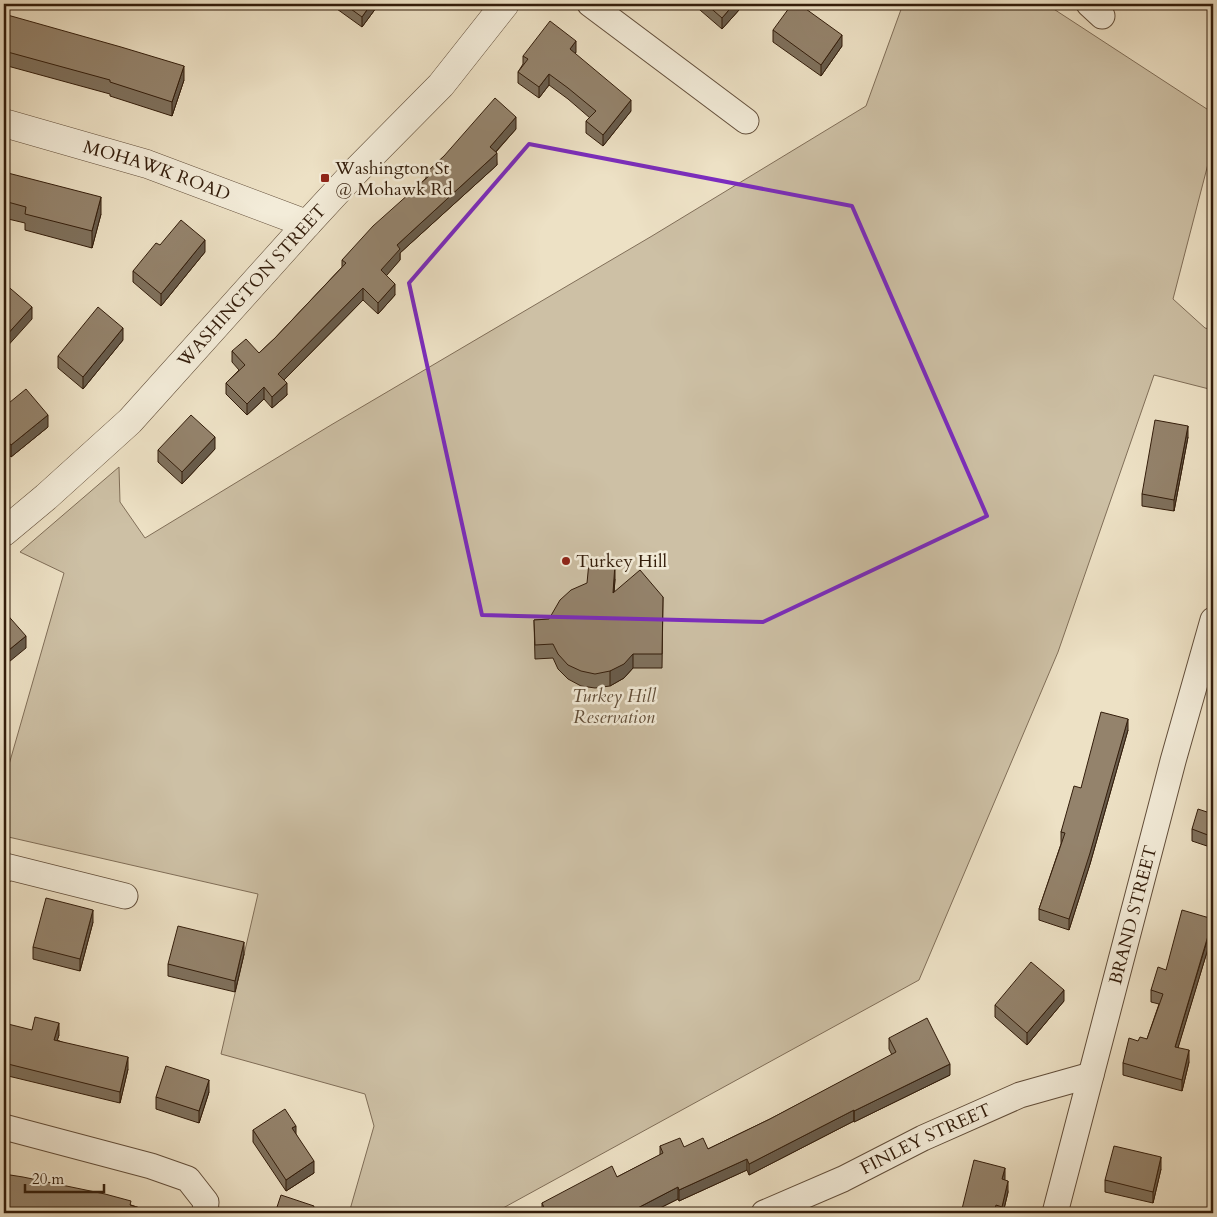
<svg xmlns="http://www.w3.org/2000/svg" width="1217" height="1217" viewBox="0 0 1217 1217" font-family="Cardo,serif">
<rect width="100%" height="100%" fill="#ede1c5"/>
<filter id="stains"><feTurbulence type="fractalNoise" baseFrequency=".004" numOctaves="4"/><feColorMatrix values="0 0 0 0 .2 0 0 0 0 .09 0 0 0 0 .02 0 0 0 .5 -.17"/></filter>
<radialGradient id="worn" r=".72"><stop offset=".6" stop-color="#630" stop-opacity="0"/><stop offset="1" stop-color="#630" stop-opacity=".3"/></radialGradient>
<path fill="#cdc0a5" stroke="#806e58" d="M903 4H1046L1213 113V165L1208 164 1173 299 1205 328 1213 330V390L1154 375 1058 652 919 980 494 1213H349L374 1126 365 1094 221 1054 258 894 4 836V782L64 573 20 552 119 467 120 502 145 538 331 425 652 236 866 106Z"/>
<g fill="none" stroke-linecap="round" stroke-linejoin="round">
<g stroke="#624e3a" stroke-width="27">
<g id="minor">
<path d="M590 4 746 121"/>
<path d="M1089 4 1102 16"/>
<path d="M4 870 5 866 125 896"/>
<path d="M4 1127 151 1166 188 1179 206 1202 205 1213"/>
<path id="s1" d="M764 1213 843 1179 923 1138 1020 1095 1091 1075"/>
<path id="s2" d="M1055 1213 1173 761 1213 620"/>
</g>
</g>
<g stroke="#624e3a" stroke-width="29">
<g id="tertiary">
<path id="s3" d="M4 123 147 164 307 224"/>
<path id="s4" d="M4 532 46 497 130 421 307 224 355 172 441 85 505 4"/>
</g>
</g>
<use href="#minor" stroke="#f3ecd9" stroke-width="25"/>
<use href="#tertiary" stroke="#f3ecd9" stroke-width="28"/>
</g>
<path fill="#7f715d" stroke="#331d0b" d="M330 4H379L362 27Z
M693 4H739V10L722 29Z
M4 14 184 80 172 116 110 96V94L4 65Z
M773 30 842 46 821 76 773 42Z
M576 52 575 54 631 111 603 146 586 133V121L590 118 568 99 549 85 539 98 518 83V72L523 64V56Z
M516 129 496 152 497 165 400 253V260L386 275 395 295 378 314 363 300 284 380 287 395 272 408 264 399 247 415 226 394V383L239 370 232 362V351L259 353 275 338 342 267V260L426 178V173L444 156Z
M4 172 101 214 92 248 25 230V223L4 218Z
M160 245 205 252 161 306 133 282V271Z
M123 340 83 389 58 368V356Z
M4 407 48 427 11 457 4 449Z
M1188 437 1174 511 1142 506V494Z
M215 449 182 484 158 462V450Z
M615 579 614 592 663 597 662 668H633L624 678 610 686 595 688 581 686 568 679 558 669 553 658 535 659 534 620 549 619Z
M1128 730 1090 864 1069 930 1039 920V909L1061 844V832L1081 788Z
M1213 814V848L1192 841V829Z
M93 922 80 971 33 959V947Z
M1213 932 1178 1047 1189 1062 1182 1091 1123 1075V1063L1138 1041 1147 1039 1159 1004 1151 1002V990L1166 970Z
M244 954 235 992 168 976V964Z
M1064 1001 1027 1045 995 1017V1005Z
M32 1030 59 1035 57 1040 128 1069 120 1103 4 1075V1039Z
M889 1038 950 1075 854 1122V1121L749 1175 747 1170 679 1201 678 1199 650 1213H538L542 1211V1203L617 1177 660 1155V1146L708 1149 770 1119 892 1055 889 1049Z
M209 1092 199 1123 156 1109V1097Z
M253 1130 296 1134 314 1173 286 1191 253 1142Z
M1161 1169 1153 1203 1105 1192V1180Z
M4 1174 131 1205 155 1213H4Z
M1005 1180 1008 1192 1003 1213H961Z"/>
<path fill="#685c4c" stroke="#331d0b" d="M371 4H379L362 27V17Z
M734 4H739V10L722 29V18Z
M842 35V46L821 76V65Z
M576 41V52L570 61V49Z
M184 66V80L172 116V102Z
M549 74V85L539 98V87Z
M631 100V111L603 146V135Z
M516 117V129L490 158V147Z
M497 153V165L400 253V260L381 282V270L397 245Z
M101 197V214L92 248V231Z
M205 240V252L161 306V294Z
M395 284V295L378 314V303Z
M363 288V300L278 386V374Z
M32 307V319L4 350V338Z
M123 328V340L83 389V377Z
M287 383V395L272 408V397Z
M264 387V399L247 415V404Z
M48 415V427L11 457V445Z
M1188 426V437L1174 511V500Z
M215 437V449L182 484V472Z
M615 564V579L613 607V593Z
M26 636V648L4 666V654Z
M633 654V668L624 678 610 686V671Z
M1128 719V730L1090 864 1069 930V919Z
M93 910V922L80 971V959Z
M1213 921V932L1175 1058V1047Z
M244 942V954L235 992V981Z
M1064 990V1001L1027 1045V1033Z
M59 1023V1035L54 1051V1040Z
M1189 1050V1062L1182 1091V1080Z
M128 1057V1069L120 1103V1092Z
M950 1064V1075L854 1122V1111Z
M209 1080V1092L199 1123V1111Z
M854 1110V1121L749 1175V1164Z
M296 1126V1137L292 1128Z
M1161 1157V1169L1153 1203V1192Z
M747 1159V1170L679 1201V1190Z
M314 1161V1173L286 1191V1180Z
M1005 1168V1179L1002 1191V1179Z
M1008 1181V1192L1003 1213H1002V1207Z
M678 1187V1199L650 1213H628Z"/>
<path fill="#94836c" stroke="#331d0b" d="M344 4H371L362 17Z
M706 4H734L722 18Z
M792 4H799L842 35 821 65 773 30Z
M4 14 121 47 184 66 172 102 110 82V80L4 51Z
M550 21 576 41 570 49 631 100 603 135 586 121 596 111 568 88 549 74 539 87 518 72 528 59 523 56Z
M495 98 516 117 490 147 497 153 397 245 400 249 381 270 395 284 378 303 363 288 278 374 287 383 272 397 264 387 247 404 226 383 245 365 232 351 246 339 259 353 275 338 346 263 342 260 373 226 429 176 426 173 444 156Z
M4 172 101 197 92 231 25 214 26 207 4 201Z
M181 220 205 240 161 294 133 271 156 243 160 245Z
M4 283 32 307 4 338Z
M98 307 123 328 83 377 58 356Z
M26 389 48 415 11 445 4 437V407Z
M191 415 215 437 182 472 158 450Z
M1155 420 1188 426 1174 500 1142 494Z
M589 562 615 564 613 593 640 570 663 597 662 654H633L624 664 610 671 595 674 581 671 568 665 558 654 553 644 535 645 534 620 549 619 560 600 571 590 587 583Z
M4 611 26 636 4 654Z
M1101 712 1128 719 1090 853 1069 919 1039 909 1065 833 1061 832 1074 786 1081 788Z
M1198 809 1213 814V837L1192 829Z
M46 898 93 910 80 959 33 947Z
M1182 910 1213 919 1175 1047 1189 1050 1182 1080 1123 1063 1129 1038 1138 1041 1140 1037 1147 1039 1163 994 1151 990 1158 967 1166 970Z
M178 926 244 942 235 981 168 964Z
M1031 962 1064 990 1027 1033 995 1005Z
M35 1017 59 1023 54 1040 128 1057 120 1092 4 1063V1039L8 1024 32 1030Z
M927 1018 950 1064 854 1111V1110L749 1164 747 1159 679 1190 678 1187 628 1213H538L545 1210 542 1203 612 1166 617 1177 663 1153 660 1146 680 1138 684 1147 703 1138 708 1149 770 1119 896 1052 889 1038Z
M166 1066 209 1080 199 1111 156 1097Z
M285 1109 296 1126 292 1128 314 1161 286 1180 253 1130Z
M1114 1146 1161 1157 1153 1192 1105 1180Z
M974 1160 1005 1168 1002 1179 1008 1181 1002 1207 996 1205 994 1213H961Z
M4 1174 23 1177 105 1194 131 1201 130 1205 155 1213H21L7 1210V1213H4Z
M281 1195 314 1206 312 1213H275Z"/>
<path fill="none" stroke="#7b2cbf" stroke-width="4" stroke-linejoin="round" d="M529 144 852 206 987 516 763 622 482 615 409 283Z"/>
<g fill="#8f2418" stroke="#f3ecd9" stroke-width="2">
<rect x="320" y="173" width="10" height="10" rx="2.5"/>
<circle cx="566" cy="561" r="5"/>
</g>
<g text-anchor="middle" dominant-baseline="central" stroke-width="5" stroke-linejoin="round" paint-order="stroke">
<g font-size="18" fill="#331d0b" stroke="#f3ecd9" text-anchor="start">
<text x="335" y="168">Washington St<tspan x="335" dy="21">@ Mohawk Rd</tspan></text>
<text x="576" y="561">Turkey Hill</text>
</g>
<g font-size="18" fill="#331d0b" stroke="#f3ecd9">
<text stroke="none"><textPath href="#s3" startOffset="160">MOHAWK ROAD</textPath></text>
<text stroke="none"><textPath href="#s4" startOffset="350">WASHINGTON STREET</textPath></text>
<text stroke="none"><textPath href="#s2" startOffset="308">BRAND STREET</textPath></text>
<text stroke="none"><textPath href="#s1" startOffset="178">FINLEY STREET</textPath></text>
</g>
<g font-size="18" font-style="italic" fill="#614e39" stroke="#f3ecd9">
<text x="614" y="696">Turkey Hill<tspan x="614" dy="21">Reservation</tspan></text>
</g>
</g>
<rect width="1217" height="1217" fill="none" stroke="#ede1c5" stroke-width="20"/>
<rect x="5" y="5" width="1207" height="1207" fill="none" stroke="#331d0b" stroke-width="2.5"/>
<rect x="10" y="10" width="1197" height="1197" fill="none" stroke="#331d0b"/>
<path d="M25 1184v8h79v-8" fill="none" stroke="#331d0b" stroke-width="2.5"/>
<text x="32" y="1184" font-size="15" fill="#331d0b" stroke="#f3ecd9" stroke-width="4" paint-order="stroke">20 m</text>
<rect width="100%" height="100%" filter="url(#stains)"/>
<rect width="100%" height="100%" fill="url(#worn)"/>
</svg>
